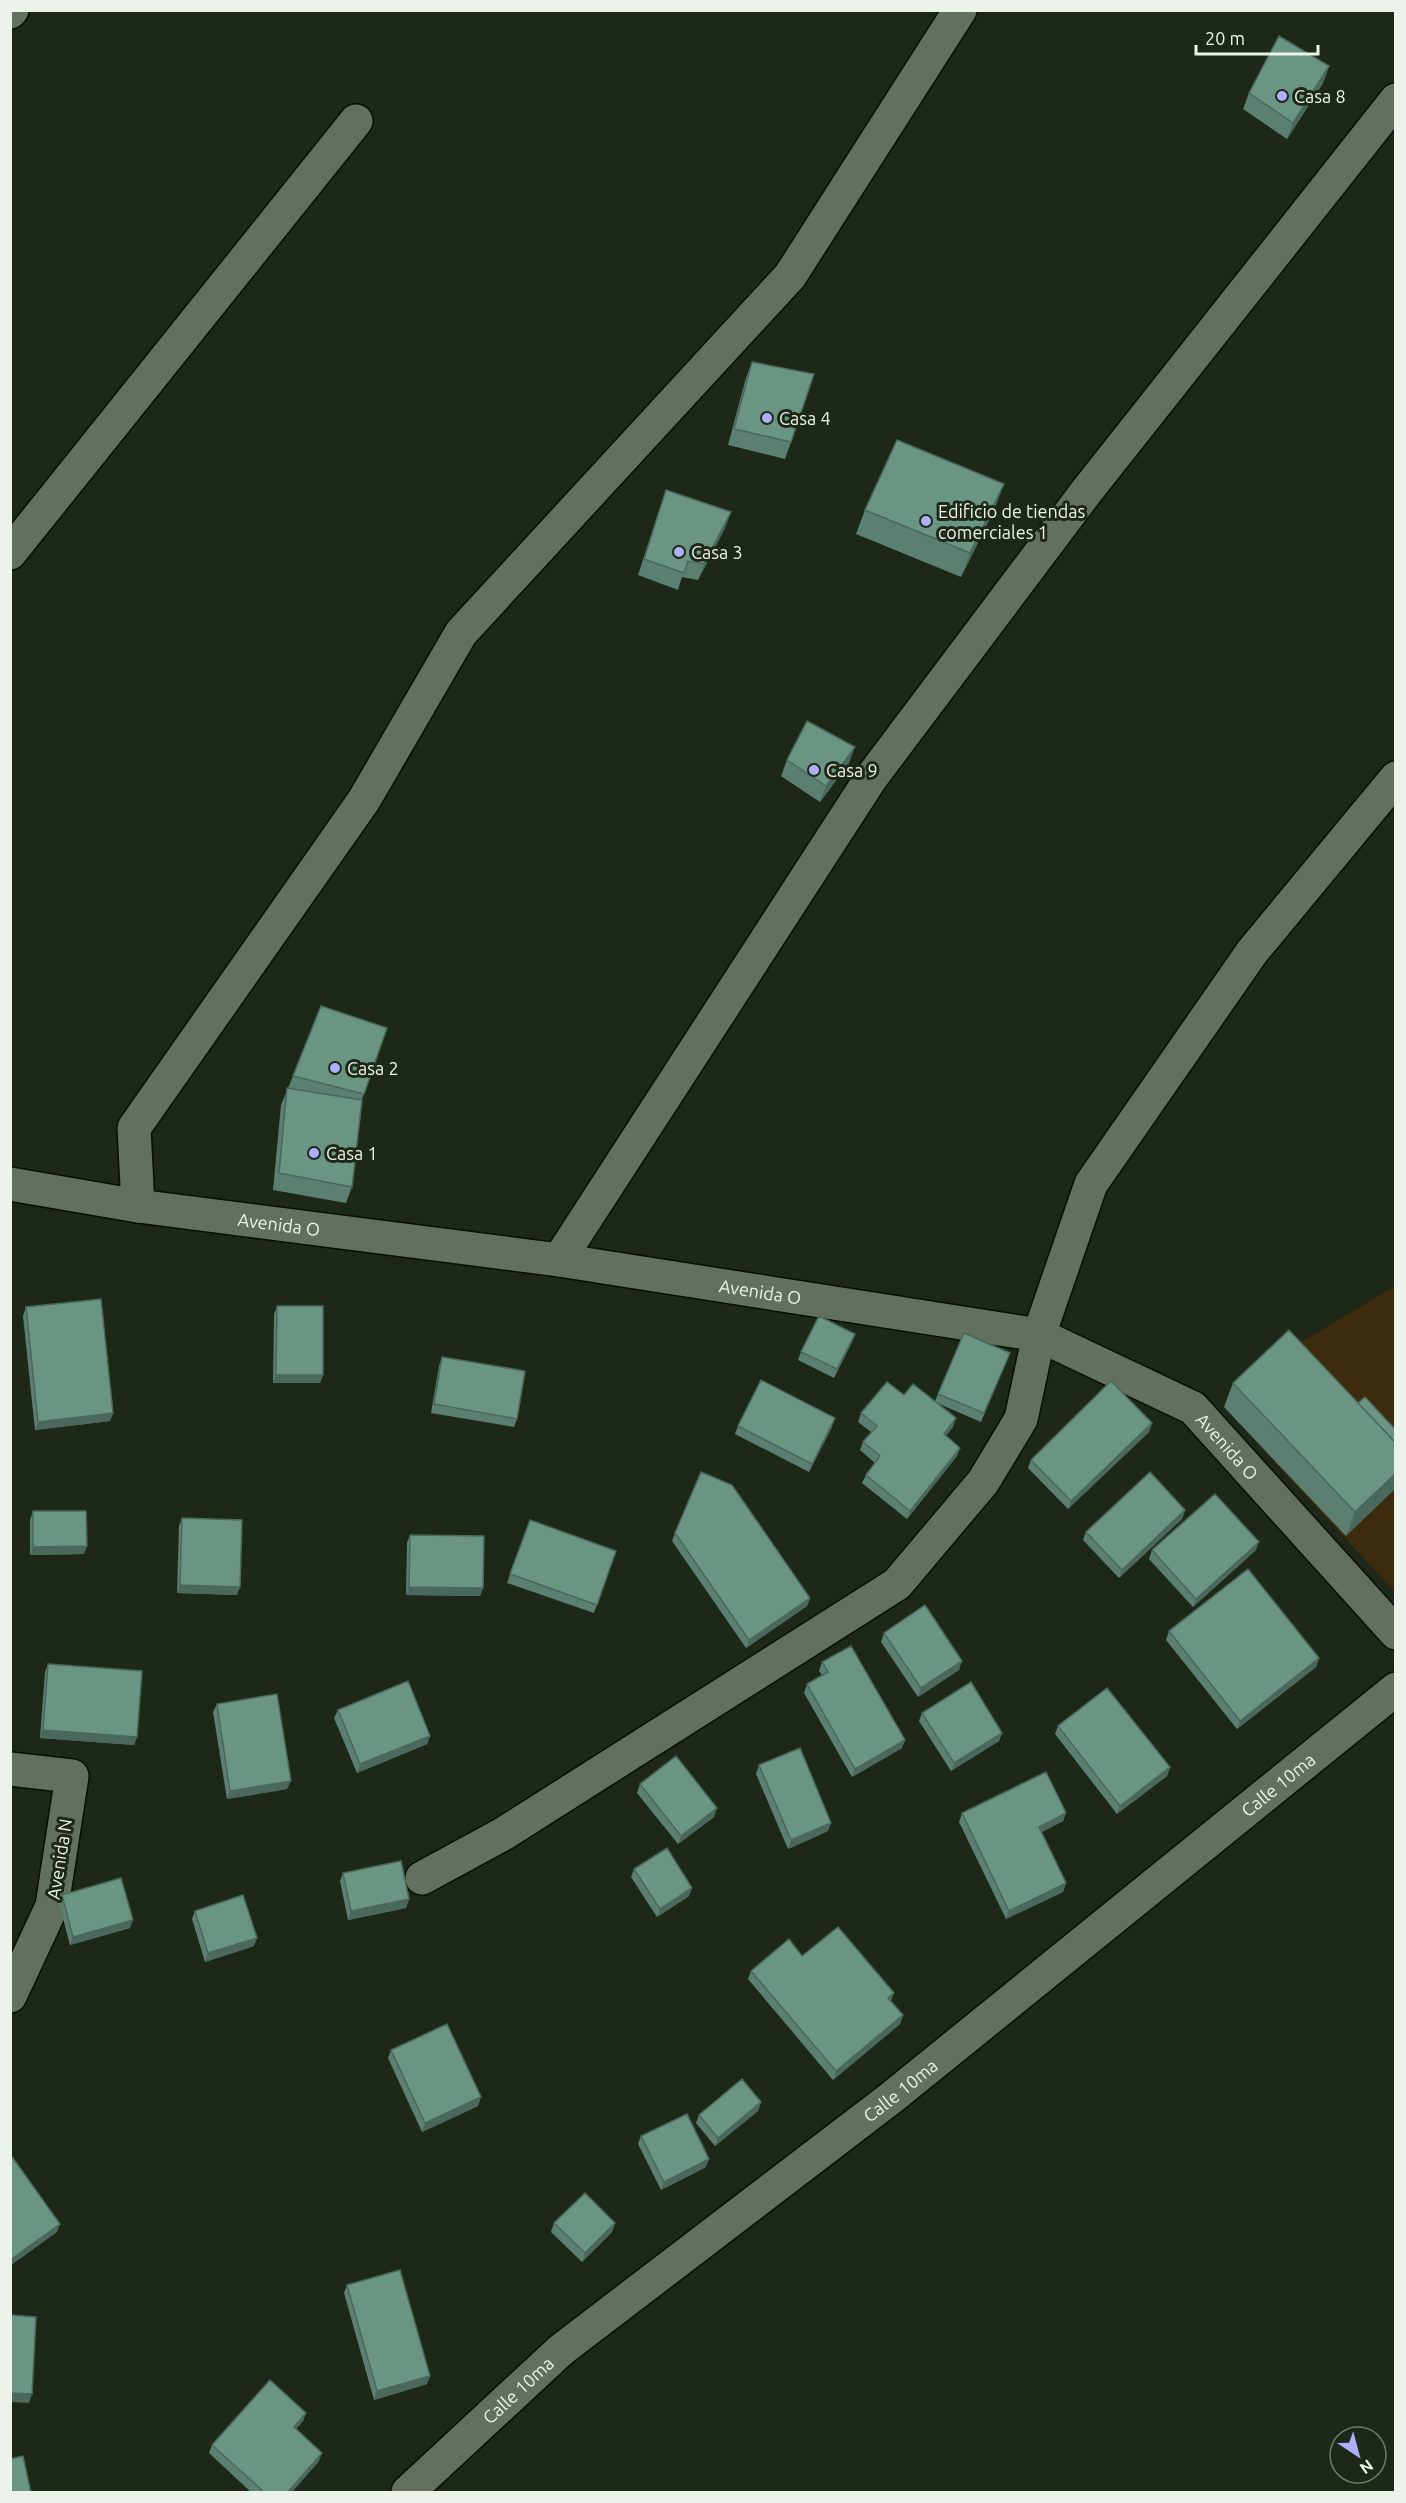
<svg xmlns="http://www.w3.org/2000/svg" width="1406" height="2503" viewBox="0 0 1406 2503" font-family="Ubuntu,sans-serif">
<rect width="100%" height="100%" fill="#1d2819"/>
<path fill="#3c2b0c" d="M1395 1286V1592L1224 1407 1281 1354Z"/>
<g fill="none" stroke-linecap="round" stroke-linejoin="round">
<g stroke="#071004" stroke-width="36">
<g id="minor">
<path d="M10 12 12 10"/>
<path d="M10 553 356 121"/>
<path id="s1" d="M10 1184 138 1206 559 1260 1039 1335 1193 1408 1396 1633"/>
<path d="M138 1206 134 1128 364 800 461 633 790 276 960 10"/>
<path d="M559 1260 871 778 1086 492 1396 100"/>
<path d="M10 1769 72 1776 52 1906 10 1996"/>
<path d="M422 1878 503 1834 897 1584 983 1482 1021 1419 1039 1335 1091 1184 1252 952 1396 778"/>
<path id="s2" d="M408 2492 561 2350 891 2098 1396 1689"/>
</g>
</g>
<use href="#minor" stroke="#63705f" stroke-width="33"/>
</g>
<path fill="#5b8071" d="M1329 66 1323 83 1287 139 1243 109 1249 93Z
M752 362 791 442 785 459 728 445 746 378Z
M666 490 725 528 698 580 682 577 678 590 638 575Z
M995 508 961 577 856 534 865 510Z
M787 760 849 763 820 802 781 776Z
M387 1028 362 1099 352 1187 346 1203 273 1190 281 1105 293 1076Z
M277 1306 323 1375 320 1383H273L274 1314Z
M26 1307 113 1413 110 1421 35 1430 23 1316Z
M852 1342 834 1378 798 1360 801 1352Z
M1010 1353 981 1422 937 1403 953 1427 946 1436 960 1448 957 1456 907 1519 862 1483 866 1475 875 1463 860 1450 863 1442 871 1432 858 1422 861 1413 904 1395 935 1401 938 1394Z
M442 1357 517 1419 514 1427 431 1413 439 1366Z
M1233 1383 1358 1403 1395 1429 1346 1536 1224 1407Z
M1152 1423 1149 1432 1068 1509 1028 1468 1031 1460Z
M738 1426 832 1427 809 1472 735 1434Z
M1185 1510 1182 1519 1119 1578 1083 1540 1086 1532Z
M33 1511 84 1554 30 1555V1520Z
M182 1518 237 1595 177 1593 179 1526Z
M530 1520 616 1551 594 1613 507 1583Z
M675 1533 810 1598 807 1606 746 1648 672 1541Z
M410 1535 483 1588 480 1596 406 1595 407 1543Z
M1152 1550H1256L1193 1607 1149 1559Z
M1169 1631 1319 1658 1316 1667 1237 1729 1166 1640Z
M884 1633 959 1670 918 1697 881 1642Z
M822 1662 902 1748 852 1777 804 1693 807 1684 822 1675 819 1671Z
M48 1664 137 1737 134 1745 40 1738 45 1672Z
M217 1704 287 1789 227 1799 213 1712Z
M338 1710 430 1736 427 1744 357 1773 334 1718Z
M922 1713 1002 1733 999 1741 951 1771 919 1721Z
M1058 1726 1170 1767 1167 1776 1117 1814 1055 1734Z
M759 1765 828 1831 788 1849 756 1774Z
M640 1784 714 1817 678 1844 637 1793Z
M962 1813H1066L1063 1821 1042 1832 1066 1883 1063 1892 1006 1919 959 1822Z
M634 1869 689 1896 657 1917 631 1877Z
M343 1873 409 1899 406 1908 348 1920 340 1881Z
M62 1895 130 1928 70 1945 59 1903Z
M195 1911 254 1946 205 1962 192 1919Z
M802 1956 890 2001 903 2015 900 2024 833 2080 748 1979 751 1971Z
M391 2050 478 2106 422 2132 388 2058Z
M761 2102 758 2111 715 2146 696 2123 699 2115Z
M641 2136 706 2167 661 2190 638 2144Z
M554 2223H615L612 2232 582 2262 551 2232Z
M347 2285 427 2384 374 2400 344 2293Z
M306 2413 303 2421 296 2429 319 2461 291 2493H252L209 2453 212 2445Z"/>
<path fill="#4a685c" d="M1329 66 1323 83 1287 139 1293 123Z
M1004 484 995 508 961 577 970 553Z
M731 512 725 528 698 580 704 564Z
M855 747 849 763 820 802 826 786Z
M855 1334 852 1342 834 1378 837 1369Z
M276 1375H323L320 1383H273Z
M113 1413 110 1421 35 1430 38 1422Z
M835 1418 832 1427 809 1472 812 1464Z
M956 1418 953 1427 941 1442 944 1434Z
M1152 1423 1149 1432 1068 1509 1071 1501Z
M960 1448 957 1456 907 1519 910 1511Z
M1395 1474V1489L1346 1536 1355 1512Z
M1185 1510 1182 1519 1119 1578 1122 1570Z
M1259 1542 1256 1550 1193 1607 1196 1599Z
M87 1546 84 1554 30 1555 33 1547Z
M180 1585 240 1587 237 1595 177 1593Z
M409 1587 483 1588 480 1596 406 1595Z
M810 1598 807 1606 746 1648 749 1640Z
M1319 1658 1316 1667 1237 1729 1240 1721Z
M962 1661 959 1670 918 1697 921 1688Z
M43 1730 137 1737 134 1745 40 1738Z
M1002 1733 999 1741 951 1771 954 1763Z
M430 1736 427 1744 357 1773 360 1764Z
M905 1740 902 1748 852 1777 855 1769Z
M1170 1767 1167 1776 1117 1814 1120 1806Z
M291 1781 287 1789 227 1799 230 1791Z
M717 1808 714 1817 678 1844 681 1836Z
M1066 1813 1063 1821 1036 1835 1039 1827Z
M831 1823 828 1831 788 1849 791 1840Z
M1066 1883 1063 1892 1006 1919 1009 1911Z
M692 1888 689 1896 657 1917 660 1909Z
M409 1899 406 1908 348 1920 351 1911Z
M133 1920 130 1928 70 1945 73 1937Z
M257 1938 254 1946 205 1962 208 1953Z
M894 1993 891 2001 888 1998Z
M903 2015 900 2024 833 2080 836 2071Z
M481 2097 478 2106 422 2132 425 2123Z
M761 2102 758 2111 715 2146 718 2138Z
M709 2159 706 2167 661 2190 664 2182Z
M615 2223 612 2232 582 2262 585 2253Z
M60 2224 57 2232 10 2266V2260Z
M430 2376 427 2384 374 2400 377 2391Z
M10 2393 32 2394 29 2403 10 2402Z
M306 2413 303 2421 291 2435 294 2427Z
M322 2453 319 2461 291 2493H287Z"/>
<path fill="#6a9583" stroke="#4a685c" stroke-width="1.5" d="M1279 36 1329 66 1293 123 1249 93Z
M752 362 814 374 791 442 734 429Z
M897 440 1004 484 970 553 865 510Z
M666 490 731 512 704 564 688 561 684 573 644 559Z
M807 721 855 747 826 786 787 760Z
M321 1006 387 1028 364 1094 293 1076Z
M287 1088 362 1100 352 1187 279 1173Z
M101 1299 113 1413 38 1422 26 1307Z
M277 1306H323V1375H276Z
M819 1316 855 1334 837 1369 801 1352Z
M1289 1330 1395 1442V1474L1355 1512 1233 1383Z
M964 1333 1010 1353 984 1413 938 1394Z
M442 1357 525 1371 517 1419 434 1404Z
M761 1380 835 1418 812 1464 738 1426Z
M1111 1381 1152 1423 1071 1501 1031 1460Z
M887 1382 904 1395 913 1384 956 1418 944 1434 960 1448 910 1511 866 1475 880 1456 863 1442 877 1426 861 1413Z
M1365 1397 1395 1429V1442L1358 1403Z
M701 1472 732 1485 810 1598 749 1640 675 1533Z
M1150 1472 1185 1510 1122 1570 1086 1532Z
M1215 1494 1259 1542 1196 1599 1152 1550Z
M33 1511H86L87 1546 33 1547Z
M182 1518 242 1520 240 1587 180 1585Z
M530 1520 616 1551 597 1605 510 1574Z
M410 1535 484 1536 483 1588 409 1587Z
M1248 1569 1319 1658 1240 1721 1169 1631Z
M925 1605 962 1661 921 1688 884 1633Z
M851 1646 905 1740 855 1769 807 1684 828 1672 822 1662Z
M48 1664 142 1671 137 1737 43 1730Z
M408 1681 430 1736 360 1764 338 1710Z
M971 1682 1002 1733 954 1763 922 1713Z
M1107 1688 1170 1767 1120 1806 1058 1726Z
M277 1694 291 1781 230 1791 217 1704Z
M800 1748 831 1823 791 1840 759 1765Z
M676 1756 717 1808 681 1836 640 1784Z
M1046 1772 1066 1813 1039 1827 1066 1883 1009 1911 962 1813Z
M667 1848 692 1888 660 1909 634 1869Z
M401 1861 409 1899 351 1911 343 1873Z
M121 1878 133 1920 73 1937 62 1895Z
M243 1895 257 1938 208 1953 195 1911Z
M838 1927 894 1993 888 1998 903 2015 836 2071 751 1971 789 1939 802 1956Z
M447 2024 481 2097 425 2123 391 2050Z
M742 2079 761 2102 718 2138 699 2115Z
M687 2114 709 2159 664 2182 641 2136Z
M10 2154 60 2224 10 2260Z
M585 2193 615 2223 585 2253 554 2223Z
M400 2270 430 2376 377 2391 347 2285Z
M10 2315 36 2317 32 2394 10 2393Z
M270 2380 306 2413 294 2427 322 2453 287 2493H265L212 2445Z
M23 2456 31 2493H10V2459Z"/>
<g fill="#adaffb" stroke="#1d2819" stroke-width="2">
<circle cx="1282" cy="96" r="6"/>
<circle cx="767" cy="418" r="6"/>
<circle cx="926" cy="521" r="6"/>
<circle cx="679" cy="552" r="6"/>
<circle cx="814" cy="770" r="6"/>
<circle cx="335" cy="1068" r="6"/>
<circle cx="314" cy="1153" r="6"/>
</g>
<g text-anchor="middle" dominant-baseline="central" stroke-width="6" stroke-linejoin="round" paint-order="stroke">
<g font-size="18" fill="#ecf3ea" stroke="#1d2819" text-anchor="start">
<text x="1294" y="96">Casa 8</text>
<text x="779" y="418">Casa 4</text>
<text x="938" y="511">Edificio de tiendas<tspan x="938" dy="21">comerciales 1</tspan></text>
<text x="691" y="552">Casa 3</text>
<text x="826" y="770">Casa 9</text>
<text x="347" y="1068">Casa 2</text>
<text x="326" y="1153">Casa 1</text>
</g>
<g font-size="18" fill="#ecf3ea" stroke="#1d2819">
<text stroke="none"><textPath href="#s1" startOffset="272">Avenida O</textPath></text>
<text stroke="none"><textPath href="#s1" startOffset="758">Avenida O</textPath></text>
<text stroke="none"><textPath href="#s1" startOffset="1262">Avenida O</textPath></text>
<text stroke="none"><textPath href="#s2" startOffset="1122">Calle 10ma</textPath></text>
<text transform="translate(59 1859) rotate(-81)">Avenida N</text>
<text stroke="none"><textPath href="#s2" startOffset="636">Calle 10ma</textPath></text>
<text stroke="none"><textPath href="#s2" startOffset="150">Calle 10ma</textPath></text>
</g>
</g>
<rect width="1406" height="2503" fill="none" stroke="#ecf3ea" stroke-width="24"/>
<g transform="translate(1358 2455) rotate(144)"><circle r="28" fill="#1d2819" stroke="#70796d" stroke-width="1.5"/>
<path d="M0-4.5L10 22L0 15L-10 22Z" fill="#adaffb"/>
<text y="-9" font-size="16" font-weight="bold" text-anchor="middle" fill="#ecf3ea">N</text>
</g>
<path d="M1196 45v9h122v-9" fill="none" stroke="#ecf3ea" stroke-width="3"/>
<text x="1205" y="45" font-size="18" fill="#ecf3ea" stroke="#1d2819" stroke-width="4.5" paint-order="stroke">20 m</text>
</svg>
